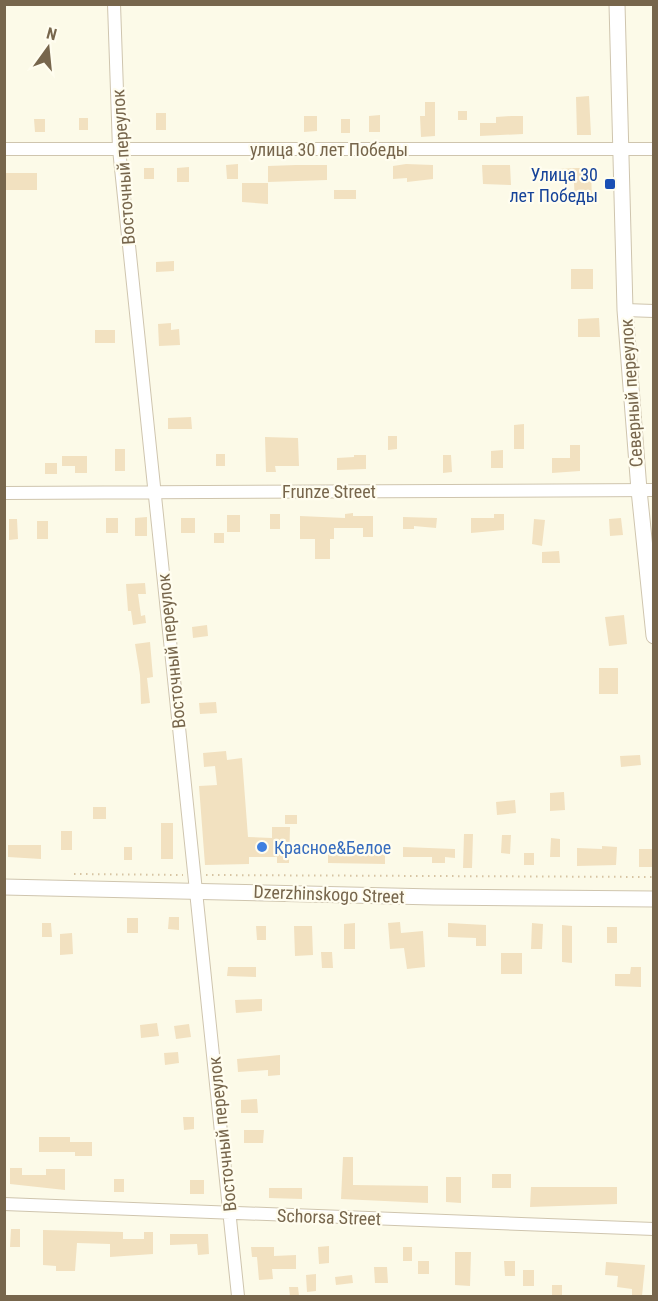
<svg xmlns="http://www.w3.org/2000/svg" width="658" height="1301" viewBox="0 0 658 1301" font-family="'Roboto Condensed',sans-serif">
<rect width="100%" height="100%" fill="#fcfae8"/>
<path fill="#f2e1c0" d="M589 96 591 135H577L576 97Z
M425 102H435V136L421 137 420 116H425Z
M458 111H467V120H458Z
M156 113H166V130H156Z
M380 115V132H369V116Z
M304 116H317V131L304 132Z
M511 116H523V134L480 136V123H496V117Z
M79 118H88V130H79Z
M34 119H45V132H35Z
M341 119H350V133H341Z
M238 164V179H227L226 165Z
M406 164 433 165V179L407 182V178L393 179V166Z
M296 165H327V180L268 182V166Z
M482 165H510L511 185 483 184Z
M189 167V182H177V168Z
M144 168H154V179H144Z
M577 168H591L592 203H575L574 183H558V169Z
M4 173H37V190H4Z
M242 183H268V204L242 202Z
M334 190H356V199H334Z
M174 261V271L156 272V262Z
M571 269H593V289H571Z
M599 318 600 337H578V319Z
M171 323V330L179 329 180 345 159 346 158 324Z
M95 330H115V343H95Z
M191 417 192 429H168V418Z
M524 424V449H514V425Z
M388 436H397V449L388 450Z
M265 437 298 438 299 466H275L276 472H266Z
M570 445H580V471L552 473V458H570Z
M115 449H125V471H115Z
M503 450V468H491V451Z
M216 454H225V466H216Z
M354 455H366V469L337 470V458L354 457Z
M443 455H451L452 472 443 473Z
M62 456H87V473H75V466H62Z
M45 463H57V474H45Z
M353 513V516H373V537H363V528H334V539H330V559H315V539H300V516L345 518V514Z
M270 514H280V529H270Z
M494 514H504V530L471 533V518H494Z
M227 515H240V532H227Z
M147 517V536H135V518Z
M403 517 437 518 436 528 414 526V529H403Z
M106 518H118V533H106Z
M181 518H195V533H181Z
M621 518 623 535 610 536 609 519Z
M9 519H17L18 539 9 540Z
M534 519 545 520 542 546 532 544Z
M37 521H48V539H37Z
M214 533H224V543H214Z
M559 551 560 563H542V552Z
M145 583 146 594H138L141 616 145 615 146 623 133 625 131 611H128L126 584Z
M624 615 627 644 609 646 605 617Z
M207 625 208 636 193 638 192 627Z
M150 642 153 677 147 678 150 703 141 704 140 675 135 644Z
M599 668H618V694H599Z
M216 702 217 713 200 714 199 703Z
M226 751 227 760 242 758 248 837 272 838V827H290L289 863H277V857H249V864L205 865 199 786 217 785 215 766 204 767 203 753Z
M640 755 641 765 621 767 620 756Z
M564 792 565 810 550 811V793Z
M515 800 516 813 497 815 496 802Z
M93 807H106V819H93Z
M285 815H297V824H285Z
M161 823H173V859H161Z
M61 831H72V850H61Z
M464 834H473L472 868H463Z
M502 835H511L510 854 501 853Z
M551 838 560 839V857H550Z
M8 845H41V859L8 857Z
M349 845H361V854H385V864L328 863V850H349Z
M602 846 617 847 616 865 577 866V848L602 849Z
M124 847H132V860H124Z
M403 847 455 849V858L445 857V863H432V857H403Z
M639 849H654V867H639Z
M524 853H534V865H524Z
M169 917H179V930L168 929Z
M127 918H138V933H127Z
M400 922 401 933 423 931 425 967 407 969 404 948 390 949 388 923Z
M42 923H51L52 937H42Z
M355 923V949H344V924Z
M448 923 486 925V946H476V938L448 937Z
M532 923 543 924 542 949H531Z
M562 925 572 926V963L562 962Z
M256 926H266V940H257Z
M294 926H312L313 955 295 956Z
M607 927H617V943H607Z
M72 933 73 954 60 955V934Z
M321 952H332L333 968H322Z
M501 953H522V974H501Z
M228 967H256V977L227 976Z
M631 967H641V987L615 986V974H630Z
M262 999V1011L236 1013 235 1000Z
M157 1023 159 1036 141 1038 140 1025Z
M189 1024 191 1037 176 1039 174 1026Z
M178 1052 179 1063 165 1065 164 1053Z
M280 1055V1075L268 1076V1070L238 1072 237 1059Z
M257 1099 258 1113H241V1100Z
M183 1117H194V1129L184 1130Z
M244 1130H264L263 1143H244Z
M39 1137H70V1142H92V1156H75V1152H39Z
M343 1157H353V1185L428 1186V1203L341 1199Z
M10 1168H22V1175H46V1169H65V1190L10 1184Z
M492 1174H511V1188H492Z
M446 1177H461V1203L446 1202Z
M114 1179H124V1192H114Z
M190 1180H204V1194H190Z
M531 1187H617V1204L530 1207Z
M269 1188H302V1199L269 1198Z
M11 1229H20V1247H10Z
M43 1230 123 1232V1239H144V1232H153V1254L110 1257V1244L77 1243 75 1271H56V1266L43 1265Z
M170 1234H208L209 1254 198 1255 197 1244 170 1245Z
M329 1246V1263L319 1264 318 1247Z
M251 1247H274V1256L296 1255V1269H272L273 1279 259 1280 257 1257H252Z
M403 1247H412V1261H403Z
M455 1252H471L470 1286 455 1285Z
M418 1261H429V1274H418Z
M504 1261H515V1276H505Z
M606 1262 645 1265 642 1296H632V1289L617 1287 618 1276 605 1275Z
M374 1267H387L388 1283H375Z
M523 1270H534V1286H523Z
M316 1274V1291L307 1292 306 1275Z
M352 1275 353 1283 336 1285 335 1277Z
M552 1285H562V1296H552Z
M289 1287H298L299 1296H290Z"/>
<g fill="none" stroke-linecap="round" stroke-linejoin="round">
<g stroke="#cfc5ae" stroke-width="14">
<path id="minor" d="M114 4 119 149 238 1296
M4 149H654
M625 310 654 311
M4 493 654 490
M4 1204 654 1229"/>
</g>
<g stroke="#cfc5ae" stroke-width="17">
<path id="tertiary" d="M617 4 625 310 639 490 654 636
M4 887 434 897 654 899"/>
</g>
<path stroke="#d7c4a2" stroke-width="2" stroke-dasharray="1.5 4.5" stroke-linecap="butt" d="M74 874 183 875
M206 875 654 877"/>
<use href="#minor" stroke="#fff" stroke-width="12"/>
<use href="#tertiary" stroke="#fff" stroke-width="15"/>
</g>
<rect fill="#1a4fb4" stroke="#fffdef" stroke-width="2" x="604" y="178" width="12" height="12" rx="3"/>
<circle fill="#3f7fe0" stroke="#fffdef" stroke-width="2" cx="262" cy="847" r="6"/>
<g text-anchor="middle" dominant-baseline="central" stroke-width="4.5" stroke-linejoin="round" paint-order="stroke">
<g font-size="18" fill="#77664c" stroke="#fffdef">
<text x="329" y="149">улица 30 лет Победы</text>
<text transform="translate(123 167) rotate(-94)">Восточный переулок</text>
<text transform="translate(631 393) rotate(-94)">Северный переулок</text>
<text x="329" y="491">Frunze Street</text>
<text transform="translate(171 651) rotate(-96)">Восточный переулок</text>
<text transform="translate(329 894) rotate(2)">Dzerzhinskogo Street</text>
<text transform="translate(222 1134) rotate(-96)">Восточный переулок</text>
<text transform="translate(329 1217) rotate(2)">Schorsa Street</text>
</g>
<g font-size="18" fill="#164399" stroke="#fffdef" text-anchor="end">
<text x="598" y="174">Улица 30<tspan x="598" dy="21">лет Победы</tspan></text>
</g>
<g font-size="18" fill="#366cbe" stroke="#fffdef" text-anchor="start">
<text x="274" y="847">Красное&amp;Белое</text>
</g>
</g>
<rect width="658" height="1301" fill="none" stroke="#77664c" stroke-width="12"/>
<g transform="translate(48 48) rotate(15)" stroke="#fffdef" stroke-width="4.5" paint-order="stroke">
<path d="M0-4.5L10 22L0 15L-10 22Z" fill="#77664c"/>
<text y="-9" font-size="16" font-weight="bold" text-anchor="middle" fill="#77664c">N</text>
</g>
</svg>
